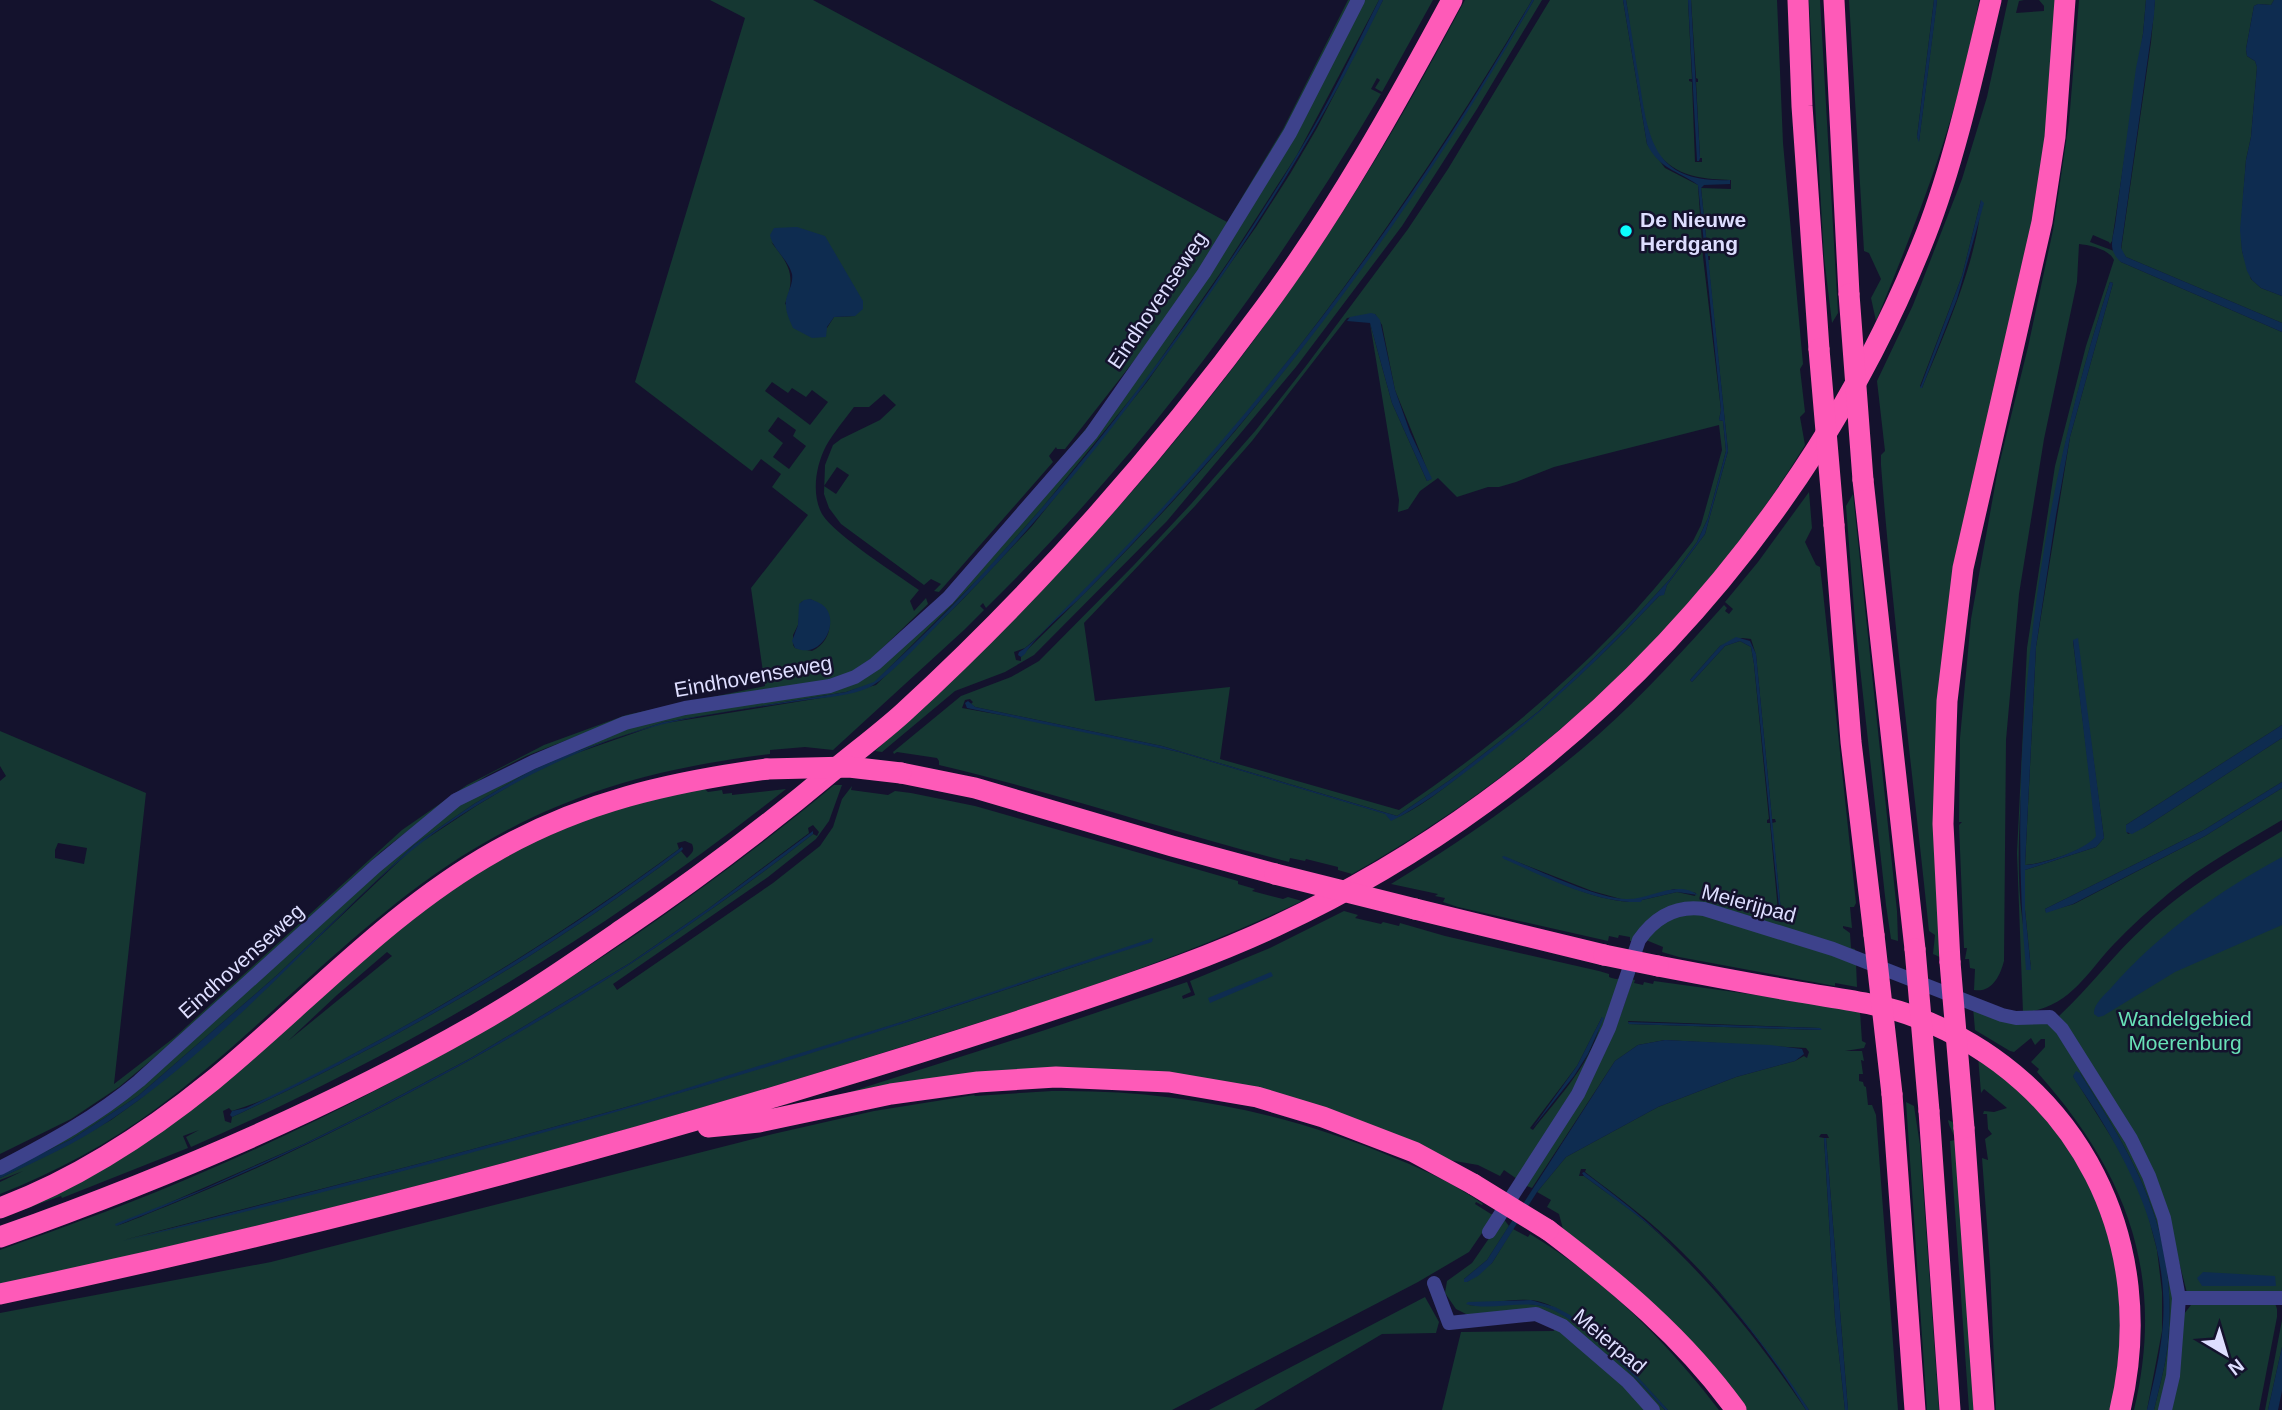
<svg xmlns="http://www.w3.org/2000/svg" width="2282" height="1410" viewBox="0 0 2282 1410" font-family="Helvetica,sans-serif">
<rect width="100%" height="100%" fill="#14122d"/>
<path fill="#153732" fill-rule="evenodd" d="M710 0H813L1227 222 1283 129 1348 0H1355L1261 176 1162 325 1065 449H1057L1056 447 1049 456 1053 462 939 592 934 591 941 584 931 579 924 585 841 524 829 508 824 494 825 465 833 445 841 439 880 420 896 405 884 394 869 407H854C845 419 834 432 826 446 816 465 811 494 822 514 835 535 896 574 919 590L910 601 914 611 926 598 928 604 872 658 844 677 603 726 526 756 486 776 432 812 382 851 173 1042 119 1087 71 1119 0 1154V781L6 776 0 766V731L146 793 114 1084 175 1037 402 830 467 785 544 745 626 715 765 686 751 588 808 515 772 487 781 474 761 459 752 471 635 382 745 18ZM771 242 855 316 834 317 827 328 785 304C796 276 790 265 771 242ZM772 382 788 393 792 388 806 397 812 390 828 402 810 425 765 391ZM778 417 796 430 793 436 806 446 789 469 773 457 783 443 768 431ZM837 467 849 475 836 494 824 486ZM810 599C835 609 836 639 812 651L795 648 793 645V635L798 625 801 602ZM58 843 87 848 84 864 55 858V850Z
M1363 0H1379L1297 155 1228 262 1146 380 1042 508 985 572 874 683 846 692 664 722 574 752 530 771 474 804 414 845 276 976 138 1096 72 1139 11 1168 82 1122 452 808 549 754 674 714 835 688 926 619 1169 330Z
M1383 0H1433L1382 92 1375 88 1380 80 1377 78 1371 89 1381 94C1272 280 1141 456 986 608L983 603 980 606 984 610 964 630 833 750 805 747 770 750V754C647 769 548 798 444 868 341 938 257 1034 157 1108 108 1144 56 1172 0 1194V1182L23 1171 0 1180V1178L64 1147 111 1120 140 1099 192 1056 243 1009 414 847 476 806 531 773 574 754 660 724 839 695 876 685 964 598 1032 526 1147 382 1256 227 1290 174 1317 128Z
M1465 0H1532C1438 159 1335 310 1215 450 1160 515 1099 575 1040 635L1025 648 1014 652 1016 660 1021 661V657L1028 649C1100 579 1171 507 1236 430 1348 296 1446 151 1534 0H1542L1477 109 1402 226 1296 367 1167 521 1034 655 1005 672 955 691 882 752 875 751C1053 592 1214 412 1344 210 1388 142 1427 71 1465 0Z
M1550 0H1623L1647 144 1665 168 1698 185 1703 257 1721 410 1719 420 1723 421 1726 451 1708 518 1697 542 1670 579 1625 628 1539 711 1450 780 1397 816 1162 746 975 707 971 704 973 702 970 699 965 700 962 708 1047 723 1179 752 1386 814 1391 820C1418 810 1444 788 1467 770 1537 717 1599 660 1659 596L1664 594 1667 585 1705 534 1728 451 1708 260H1710V256H1708L1701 188 1731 189V180C1706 179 1680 178 1661 157 1641 135 1632 34 1626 0H1688L1692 79H1689V81L1692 82 1695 162H1702V158H1700L1696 82H1698V79L1696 78 1691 0H1777L1783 143 1803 364 1800 369 1805 412 1800 417 1805 445C1696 624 1534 772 1352 874L1338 870V867L1306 859 1305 861 1290 858 1289 862C1172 832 1057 793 939 765V761L937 758 897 752 894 754 893 752 961 696 1011 677 1039 661 1134 565 1191 504 1256 430 1306 366 1408 229 1448 169ZM1375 314 1382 325 1395 390 1431 479 1427 481 1392 403 1370 323 1399 500 1398 512 1408 509 1420 491 1438 478 1457 497 1488 487H1499L1516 482 1554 467 1719 425 1722 450 1701 525 1693 541C1612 648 1510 735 1399 810L1220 759 1230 687 1095 701 1084 623 1195 506 1252 441 1347 318Z
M1809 0H1820L1838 313 1832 323 1824 257Z
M1849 0H1934L1917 137 1919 141 1937 0H1979C1960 112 1919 217 1876 321L1871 298 1881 279 1869 253 1864 251Z
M2008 0H2024L2019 1 2016 13 2044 11V6L2039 0H2060L2043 183 1964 537 1942 958 1933 954 1935 935 1929 931C1913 775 1893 622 1881 465V455L1885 451 1877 381 1913 305 1962 179 1987 97ZM1981 200C1979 257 1944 335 1922 388L1920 386 1962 276Z
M2079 0H2146L2143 34 2112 241 2110 244 2109 242 2093 235 2090 242 2114 251 2121 262 2282 332V725L2126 825V831L2128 834 2145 827 2282 738V782L2204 830 2045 909 2046 912 2074 904 2205 836 2282 788V820C2244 843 2204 864 2169 893 2150 909 2131 926 2114 944 2084 976 2070 1007 2023 1013L2017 853 2027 648 2055 466 2086 346 2114 260C2109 249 2089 245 2079 244L2077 282 2044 439 2019 594 2006 740 2004 961C2000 976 1992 993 1974 990L1975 969 1970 968 1969 959H1965L1967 948H1964L1959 825 1962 822H1959L1960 738 1971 619 1998 469 2028 347 2053 230 2069 122ZM2110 282 2113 283 2070 437 2036 647 2025 865C2042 864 2088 850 2097 836L2073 641 2077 639 2104 838 2096 847 2025 870V910L2031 969C2028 952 2024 934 2022 917 2015 863 2021 801 2024 747 2033 588 2060 433 2110 282Z
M2155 0H2274L2271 5 2258 4 2254 6 2246 49 2247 56 2255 61 2257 67 2251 137 2246 160 2241 226 2242 251 2251 279 2261 288 2282 296V323L2126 257 2121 250 2151 42Z
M1809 492 1812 528 1805 542 1816 565 1820 567 1823 592 1856 903 1854 907H1850L1852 928 1843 926V928L1850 933 1851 948 1855 949V954L1698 904 1633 941H1630V937L1619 935 1618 938 1609 936 1608 941 1458 907 1443 902 1445 898 1435 896 1438 894 1391 884C1464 840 1534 791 1598 735 1643 695 1684 650 1724 605L1727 608 1725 611 1729 614 1733 609 1725 602 1758 562ZM1742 638 1751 639 1756 655 1772 819H1775L1776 822 1772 823 1781 911 1785 910 1786 920 1783 922 1776 921 1773 917 1778 914V911L1770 823H1767V820L1769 819 1754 664 1751 647 1740 641 1725 646 1692 682 1690 680 1720 646ZM1502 856 1592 891 1621 899 1637 900 1674 889 1696 893 1695 896 1677 892 1642 900 1640 902C1596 904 1542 875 1502 856Z
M1853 494 1897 911 1898 941 1891 939 1886 905 1855 622 1846 506Z
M834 785H842L829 821 816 839 768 877 613 984 617 990 773 883 820 846 833 827 842 799 852 786 851 790 888 795 895 791 911 793 975 806 1238 881V884L1255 889 1252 891 1283 899 1288 897 1302 901C1162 968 1013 1012 866 1058 581 1147 291 1222 0 1284V1250C70 1225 140 1200 208 1170 434 1073 645 942 834 785ZM813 825 819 832 817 836 813 834C653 959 479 1062 297 1149 254 1170 210 1189 165 1207 149 1213 132 1221 116 1226L304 1144 373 1110 471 1058 630 963 708 909 809 833 808 828ZM1113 954 929 1015 696 1088 383 1176 123 1240 422 1163 623 1108 790 1058Z
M701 786 708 792 722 790 723 794 732 793V795L786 789C603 934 405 1054 191 1147L186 1137 199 1130 183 1136 188 1148 62 1198 61 1196 0 1218 42 1198 444 891 566 823ZM685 841 692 844C695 851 692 853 687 858L681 851C543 956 389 1044 232 1117L231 1123 225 1121 223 1111 229 1108 232 1111C277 1098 320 1072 361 1050 472 991 578 923 679 849L677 843ZM387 952 392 956 288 1041 337 995Z
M2282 831V1293H2187L2168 1219 2106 1090 2059 1016C2090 987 2114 954 2145 926 2186 887 2234 860 2282 831Z
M1344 911 1358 915 1355 918 1381 924 1383 922 1399 926 1400 923 1445 936 1599 971 1609 974V977C1614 979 1618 980 1623 977L1585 1071 1517 1179 1504 1170 1500 1176 1478 1165 1449 1160 1153 1074 809 1105 1045 1030 1187 982 1191 992 1182 996 1183 999 1195 995 1190 981 1270 948ZM1602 1017C1594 1061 1559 1096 1533 1130L1530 1128 1577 1066Z
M1699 913 1856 963 1857 987 1835 983V986L1679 957 1662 952 1663 947 1646 940C1654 919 1679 916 1699 913Z
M1632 979 1635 980 1634 983 1643 985 1644 982 1653 984 1654 981 1786 999 1860 1012 1862 1041 1866 1043 1864 1048 1845 1051H1862L1864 1061 1861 1060 1863 1074H1859V1081L1863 1082 1864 1086 1866 1087 1868 1105H1872L1876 1115 1898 1410H1848L1826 1138H1829L1827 1134H1821L1819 1137 1824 1138 1835 1318 1845 1410H1809C1770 1354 1730 1299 1681 1251 1652 1222 1618 1197 1585 1172L1586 1169H1581L1579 1176H1584C1608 1194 1634 1211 1657 1232 1715 1285 1762 1345 1806 1410H1746L1563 1229 1559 1214 1547 1207 1551 1200 1537 1192 1566 1157 1658 1107 1736 1077 1795 1061 1804 1056 1807 1058 1809 1052 1806 1048 1665 1040 1638 1045 1615 1061 1532 1188 1524 1185C1565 1119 1612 1056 1632 979ZM1628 1021 1820 1028 1821 1030 1629 1024Z
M1973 1007 2043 1022 2055 1028 2124 1134 2153 1196 2173 1297 2171 1354 2159 1410H2154C2159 1388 2166 1364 2168 1342 2178 1231 2136 1162 2080 1073L2073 1076 2115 1143 2134 1178 2148 1215 2157 1250 2162 1292V1331L2147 1410H2134C2166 1275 2127 1173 2037 1072L2039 1069 2031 1062 2045 1047V1039H2041L2035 1045 2031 1038 2014 1052 2010 1051 1975 1030Z
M1978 1056 2044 1111 2099 1197 2125 1301 2113 1410H1996L1990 1265 1982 1158 1988 1160 1985 1139 1992 1134 1988 1129 1987 1114H1983L1984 1111 1994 1112 2007 1108 1984 1089 1981 1093Z
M1052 1091C1171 1089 1288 1112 1397 1159 1427 1171 1456 1185 1483 1204L1482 1205 1476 1202 1475 1204 1491 1214H1495L1469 1252 1418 1282 1172 1410H0V1313L271 1262 773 1134 874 1111 974 1095 975 1096Z
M1906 1102 1914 1106 1920 1145 1939 1410H1927Z
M1948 1120 1957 1124 1975 1410H1969L1950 1141 1955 1140C1954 1132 1949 1128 1948 1120Z
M1503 1218 1509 1226 1487 1260 1464 1279 1467 1282 1492 1263 1513 1229 1528 1237 1530 1234C1603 1278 1668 1343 1719 1410H1668C1640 1380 1577 1309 1537 1301 1516 1297 1489 1304 1468 1306 1492 1305 1520 1301 1543 1306 1578 1314 1641 1383 1665 1410H1659L1565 1321 1466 1314 1456 1309 1445 1293 1447 1281 1472 1263Z
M1425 1297 1439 1322 1436 1333 1382 1334 1254 1410H1209Z
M2275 1303 2277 1309V1317L2259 1410H2169L2184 1314 2191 1305Z
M2282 1320V1347L2268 1410H2265Z
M1556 1325 1649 1410H1442L1461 1332 1554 1331V1326Z"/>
<path fill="#0e2c50" d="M1379 0H1383C1325 120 1255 232 1177 340 1109 435 1036 526 953 609 933 628 892 676 870 687 851 696 827 697 806 700 771 705 737 710 702 716 608 732 522 774 443 827 389 864 343 914 296 960 238 1017 177 1076 109 1121 75 1144 37 1161 0 1178V1173L72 1139 138 1096 276 976 414 845 474 804 530 771 574 752 664 722 846 692 874 682C1040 528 1180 348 1297 155 1328 105 1353 52 1379 0Z
M1532 0H1534C1445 157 1340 310 1221 447 1177 497 1131 546 1084 594 1068 610 1035 636 1025 654L1021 657 1018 655 1019 652C1032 645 1043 631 1054 620 1075 599 1096 577 1117 556 1279 388 1416 202 1532 0Z
M1623 0H1626C1631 28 1635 57 1640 85 1649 146 1658 183 1730 180V184L1704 185 1701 188 1728 451 1705 534 1667 585 1664 595 1659 596C1601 658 1540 715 1472 767 1447 786 1420 807 1391 821L1385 814 1179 752 967 708 965 703 968 701 975 707 1162 746 1397 816 1450 780 1539 711 1625 628 1670 579 1697 542 1708 518 1726 451 1723 421 1719 420 1721 410 1698 185C1677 170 1659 169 1647 144Z
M1688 0H1691L1700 158 1699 161H1697Z
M1934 0H1937L1936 10 1919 142 1917 137Z
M2146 0H2155L2154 15 2121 248 2126 257 2282 323V332L2121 262C2108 250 2112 242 2115 225L2136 68 2143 34Z
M2274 0H2282V296L2261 288 2252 280 2247 271 2242 251 2240 230 2246 160 2251 137 2257 67 2255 61 2247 56 2246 49 2254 6 2258 4 2271 5Z
M1981 200 1984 203 1957 299 1922 388H1920L1962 276Z
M797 227 825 236 863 301V309L855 316 834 317 827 327 826 337 812 338 793 328C790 321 786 313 786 306 784 296 794 286 792 274 788 259 773 250 770 235L774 228Z
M2110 282 2113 283 2070 437 2056 515 2036 647 2025 865C2041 865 2088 849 2096 836L2073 640 2078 638 2104 838 2096 847 2025 870V910L2031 970H2026C2006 742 2038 499 2110 282Z
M1371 313 1375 314 1380 320 1395 390 1410 432 1432 479 1427 481 1392 403 1370 323 1347 321 1350 317Z
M810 599C815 601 821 603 825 607 840 623 821 660 795 648L792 641 798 625 799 604 804 600Z
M1736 637 1750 641 1756 654 1781 911 1780 917 1754 664 1751 647 1740 641 1725 646 1692 682 1690 680 1720 646Z
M2282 725V738L2145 827 2132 834 2126 832V825Z
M2282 782V788L2205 836 2073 904 2046 913 2045 909 2204 830Z
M813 831V834C601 999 365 1129 116 1226L115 1224 204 1189 304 1144 373 1110 471 1058 630 963 708 909Z
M682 847 683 849 681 851C543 956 389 1044 232 1117L230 1115 232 1111 246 1108C399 1035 546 949 682 847Z
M1504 856C1533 868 1597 899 1626 899 1650 900 1676 879 1698 895L1677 892 1642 900 1641 902C1597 904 1543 876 1504 859L1502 857Z
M2282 857V925L2175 972 2103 1016 2098 1017 2094 1014C2093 1005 2104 995 2111 988 2158 934 2219 891 2282 857Z
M1153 938 1152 942C1034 979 917 1020 799 1057 576 1126 350 1188 123 1241L422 1163 623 1108 917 1017Z
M1271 972 1273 976 1210 1003 1208 998Z
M1602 1017 1604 1018 1588 1054 1574 1076 1531 1130 1577 1066Z
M1628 1022 1820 1028 1822 1030 1629 1024Z
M1665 1040 1770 1045 1802 1049 1804 1054 1795 1061 1736 1077 1658 1107 1566 1157 1537 1192 1492 1263 1478 1276 1467 1282H1464V1279L1487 1260 1615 1061 1638 1045Z
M2076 1071 2080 1073C2136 1162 2178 1231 2168 1342 2166 1364 2159 1388 2154 1410H2147C2152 1388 2158 1365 2161 1342 2175 1245 2128 1157 2075 1080L2073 1076Z
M1824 1138H1826L1848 1410H1845L1835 1318Z
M1584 1172C1677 1240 1746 1313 1809 1410H1806C1765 1343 1713 1279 1653 1228 1631 1210 1607 1193 1584 1176L1582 1173Z
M2203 1272 2275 1276 2276 1286H2202L2197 1278Z
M1531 1300 1555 1307 1570 1315 1636 1375 1668 1410H1665C1640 1382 1577 1313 1541 1306 1518 1301 1488 1311 1466 1304L1468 1302Z
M2282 1347V1391L2278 1410H2268Z"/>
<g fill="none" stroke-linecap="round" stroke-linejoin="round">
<path stroke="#3d428b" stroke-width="14" d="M0 1168C50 1142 96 1117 139 1081L376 866 456 800 533 762 625 723 685 708 830 686 855 677 875 664 948 598 1091 434 1204 273 1290 133 1358 0
M1489 1232 1578 1094 1609 1028 1639 940C1655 917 1676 905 1704 909L1833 949 2002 1015 2016 1018 2050 1017 2062 1029 2131 1139 2149 1176 2164 1218 2179 1298 2173 1376 2165 1410
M1434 1283 1449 1323 1536 1314 1563 1326 1628 1382 1653 1410
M2179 1298H2282"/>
<path stroke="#fe5ab8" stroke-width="21" d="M1798 0 1802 106 1819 349
M1834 0 1849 294
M1863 480 1915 949
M1834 525 1851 742 1874 935
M901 773 975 788 1172 846 1275 874
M1415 909 1604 955
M1950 962 1943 824 1947 701 1963 568 2042 222 2055 137 2065 0
M1658 966C1705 975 1752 984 1799 992 1839 999 1881 1003 1918 1018 2080 1081 2160 1243 2120 1410
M1892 1094 1915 1410
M1929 1111 1950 1410
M708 1127 759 1122 891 1094 978 1082 1056 1077 1169 1082 1257 1097 1323 1117 1414 1152 1473 1184
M1964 1128 1984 1410
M0 1208C78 1179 148 1133 212 1081 306 1004 389 911 496 851 582 802 670 782 767 769
M1548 1230C1618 1283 1684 1338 1736 1410
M0 1237C163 1179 324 1111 475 1025 526 996 575 962 623 929 697 879 767 826 835 769 858 750 882 732 903 713 1036 591 1156 455 1263 310 1335 213 1395 106 1452 0
M0 1294C275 1236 549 1166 817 1084 907 1057 996 1029 1085 999 1150 977 1214 955 1276 926 1569 790 1808 535 1926 234 1954 162 1973 76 1991 0"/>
<path stroke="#fe5ab8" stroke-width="21" d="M1849 294 1863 480
M1819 349 1834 525
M767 769 849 767 901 773
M1275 874 1415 909
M1874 935 1892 1094
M1915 949 1929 1111
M1604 955 1658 966
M1950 962 1964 1128
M1473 1184 1548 1230"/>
</g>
<circle fill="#0bfcfd" stroke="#14122d" stroke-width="2.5" cx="1626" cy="231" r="7"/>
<g text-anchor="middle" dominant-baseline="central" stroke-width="5" stroke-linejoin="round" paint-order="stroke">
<g font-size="21" font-weight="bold" fill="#dedeff" stroke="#14122d" text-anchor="start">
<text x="1640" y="219">De Nieuwe<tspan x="1640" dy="24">Herdgang</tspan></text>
</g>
<g font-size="21" fill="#dedeff" stroke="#14122d">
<text transform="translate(1157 300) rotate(-56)">Eindhovenseweg</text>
<text transform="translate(753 676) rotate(-10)">Eindhovenseweg</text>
<text transform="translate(1749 903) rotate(15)">Meierijpad</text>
<text transform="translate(241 961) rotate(-42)">Eindhovenseweg</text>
<text transform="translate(1610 1341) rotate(40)">Meierpad</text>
</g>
<g font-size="21" fill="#68e1b7" stroke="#14122d">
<text x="2185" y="1018">Wandelgebied<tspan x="2185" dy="24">Moerenburg</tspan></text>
</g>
</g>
<g transform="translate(2226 1354) rotate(142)" stroke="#14122d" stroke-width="5" paint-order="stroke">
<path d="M0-5L12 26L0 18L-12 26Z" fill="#dedeff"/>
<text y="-10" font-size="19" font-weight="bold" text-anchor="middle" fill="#dedeff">N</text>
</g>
</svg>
